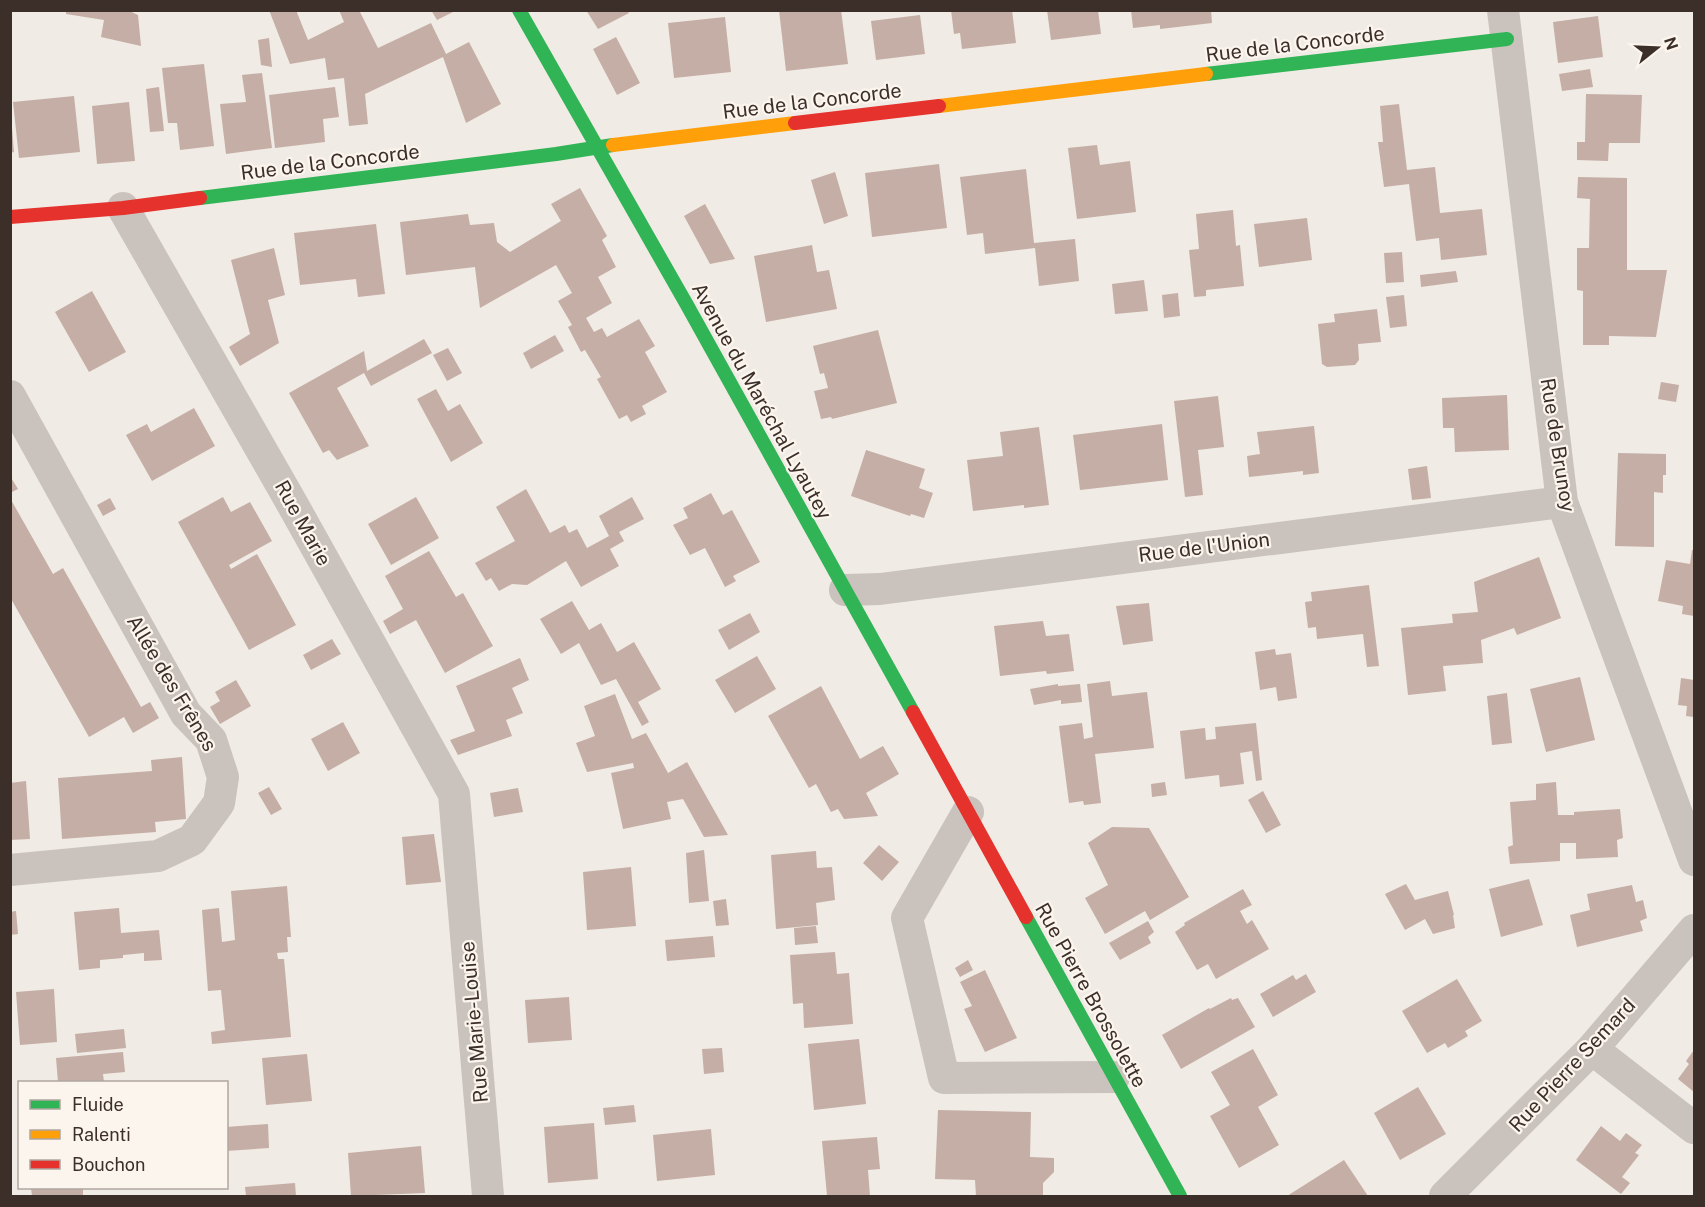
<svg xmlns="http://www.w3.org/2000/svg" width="1705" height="1207" viewBox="0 0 1705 1207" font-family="'Public Sans',sans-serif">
<rect width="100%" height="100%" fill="#f0ebe5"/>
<path fill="#c5aea5" d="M66 10H127L138 15 141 46 101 37 104 20 66 14Z
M269 10H296L308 40 344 22 339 10H359L378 48 431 23 446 54 469 42 501 104 466 123 443 57 365 94 368 124 349 126 344 78 328 80 325 58 290 64Z
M431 10H457L437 20Z
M586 10H627L629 13 598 29Z
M779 10H841L848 64 786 71Z
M951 10H1012L1016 43 962 49 960 33 954 34Z
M1047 10H1098L1101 34 1051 40Z
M1131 10H1211L1212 23 1160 29V25L1133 28Z
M920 15 925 54 876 60 871 21Z
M1598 16 1603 57 1558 63 1553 22Z
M725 17 731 72 674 78 668 23Z
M616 37 640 83 617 95 593 49Z
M269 38 272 67 261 65 258 40Z
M204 64 214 146 180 150 177 123H168L162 68Z
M1590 69 1593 87 1562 91 1559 74Z
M262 73 272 148 226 154 220 104 246 102 242 75Z
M159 87 164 131 150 132 146 89Z
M335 87 339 117 323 119 325 142 275 148 269 95Z
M1586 94 1642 95 1640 143H1609L1608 161 1577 160V142H1585Z
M74 96 80 152 19 158 13 102Z
M129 102 135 161 97 164 92 106Z
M1399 104 1407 170 1435 167 1440 213 1482 209 1487 255 1441 260 1439 238 1416 241 1409 184 1384 187 1378 142H1383L1380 106Z
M10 128H12L14 152 10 153Z
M1097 145 1100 165 1130 161 1136 212 1077 219 1068 148Z
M939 164 947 228 872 237 865 173Z
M1026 169 1034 243 1075 239 1079 281 1039 286 1035 248 985 254 983 233 967 235 960 177Z
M835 172 848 216 824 224 811 180Z
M1578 177 1627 178V270H1667L1656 337 1609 336V345H1583V291L1577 290V248H1589L1590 199 1577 198Z
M580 188 607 236 602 240 616 267 598 277 612 303 586 318 594 332 602 328 607 337 639 319 655 346 645 352 667 392 642 406 646 414 631 422 627 415 619 419 597 379 601 377 585 350 581 352 568 327 572 325 558 301 572 293 556 265 480 308 475 267 406 275 400 222 468 214 470 225 494 223 497 242 510 252 561 221 551 204Z
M705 204 735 259 710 264 684 216Z
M1233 210 1236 246 1240 245 1244 286 1206 290V296L1194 297 1189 250 1199 249 1196 214Z
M1307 218 1312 260 1259 267 1254 224Z
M376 224 385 294 358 297 356 279 300 285 294 233Z
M812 245 817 272 829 270 837 309 766 322 754 256Z
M274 248 285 295 268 300 279 343 240 366 229 347 250 334 231 260Z
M1402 252 1404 282 1386 283 1384 253Z
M1456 271 1458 282 1421 287 1420 275Z
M1144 280 1148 311 1115 314 1112 284Z
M92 291 126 352 89 372 55 312Z
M1178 293 1180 316 1164 318 1162 295Z
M1404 295 1407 326 1390 328 1386 297Z
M1377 309 1381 342 1358 344 1359 360 1355 365 1327 367 1322 364 1318 324 1335 322 1334 314Z
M878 330 897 403 832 419 831 417 821 419 814 391 828 388 824 373 820 374 813 346Z
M555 335 564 351 531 369 523 353Z
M424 339 432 353 371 386 364 373 337 388 369 446 337 460 329 450 323 453 289 393 364 351 367 371Z
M448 348 462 373 447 381 433 355Z
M1661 382 1679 385 1676 402 1658 399Z
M436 389 448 411 460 404 483 443 451 462 417 399Z
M1507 395 1509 450 1455 452 1454 428H1443L1442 398Z
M1218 396 1224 447 1198 450 1203 495 1185 497 1174 401Z
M194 408 215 446 152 481 126 435 147 424 151 432Z
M1162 424 1168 480 1080 490 1073 435Z
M1314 426 1319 473 1303 475V471L1249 477 1247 456 1260 454 1257 432Z
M1039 427 1049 505 1024 508V505L973 511 967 460 1003 456 1000 432Z
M866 450 925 469 919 488 933 493 924 518 911 514 910 516 851 496Z
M1618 453 1666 454V475H1663V493L1654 492V547L1615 546Z
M1427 466 1431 498 1412 500 1408 469Z
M10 476 18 489 10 493Z
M526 489 550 533 565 525 569 533 577 529 587 548 609 536 599 516 632 497 644 519 619 532 624 541 610 549 619 566 581 587 566 561 527 585 512 584 499 591 491 578 486 581 475 563 515 541 496 507Z
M711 493 723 515 732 510 760 562 733 576 736 581 725 587 705 548 690 555 673 525 688 518 683 508Z
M223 497 231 512 250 502 272 541 229 565 231 569 257 554 296 625 249 650 178 522Z
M416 497 439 538 391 565 368 524Z
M10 498 53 574 63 568 141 707 150 702 159 718 133 733 124 717 89 737 10 597Z
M110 498 116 509 103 516 97 505Z
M1692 550H1694V616L1682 614 1683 606 1658 601 1666 560 1690 564Z
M429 551 456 597 463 593 493 646 445 673 416 620 390 634 383 621 403 609 385 576Z
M1539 557 1561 618 1517 635 1514 628 1481 640 1483 663 1443 666 1446 691 1408 695 1401 628 1453 623 1452 614 1478 612 1474 582Z
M1369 585 1379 666 1367 667 1363 634 1317 639 1316 627 1308 628 1305 602 1312 601 1311 592Z
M572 601 589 630 601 623 617 652 634 642 661 689 638 702 649 722 642 726 616 679 601 685 579 643 561 654 540 619Z
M1149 603 1153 641 1123 645 1116 606Z
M750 613 760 632 729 650 718 630Z
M1043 621 1046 636 1069 634 1074 671 1047 674 1046 671 1000 676 994 626Z
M332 639 341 654 311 670 303 655Z
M1275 649 1276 655 1291 653 1297 698 1278 701 1276 687 1260 690 1255 652Z
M757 656 776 689 735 713 715 680Z
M520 658 529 680 512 688 523 713 506 720 512 736 458 755 450 740 475 731 456 686Z
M1580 677 1595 740 1546 752 1530 689Z
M1681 678 1694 680V717L1686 716 1687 706 1678 705Z
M236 680 251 706 220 724 210 707 220 701 215 692Z
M1110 681 1112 696 1147 692 1154 748 1095 754 1101 803 1084 805 1083 801 1069 803 1059 726 1082 723 1084 739 1093 737 1087 684Z
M1058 684V686L1080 684 1082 702 1061 704V700L1034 705 1030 689Z
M821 686 860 759 883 746 899 774 866 793 878 816 844 819 838 809 831 812 816 784 809 788 768 716Z
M1507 693 1512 743 1492 745 1487 696Z
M615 694 632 739 646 733 668 773 687 762 728 835 704 837 683 799 667 802 671 819 623 829 611 773 634 768 633 763 587 772 576 743 595 736 584 706Z
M343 722 360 753 328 771 311 739Z
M1256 723 1262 780 1256 781 1252 751 1240 753 1244 784 1220 787 1219 775 1185 779 1180 731 1205 728 1206 740 1216 739 1215 727Z
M182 757 186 819 155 822 156 832 62 839 58 778 152 771 151 760Z
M26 781 30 839 10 840V783Z
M1165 782 1167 795 1152 797 1151 784Z
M1556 782 1558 815H1574V812L1620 809 1623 838 1617 840 1618 857 1576 859V843H1560V861L1510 864 1508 847 1513 845 1510 802 1536 800V784Z
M269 787 282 809 271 815 258 793Z
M518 788 523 812 494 817 490 793Z
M1263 791 1281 825 1266 833 1248 800Z
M1112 827 1149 828 1189 897 1150 920 1145 911 1105 934 1085 898 1108 885 1088 843Z
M434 834 441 882 406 885 402 837Z
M879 845 899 862 882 881 863 863Z
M704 850 709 901 689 903 686 853Z
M816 851 817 868 832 867 835 900 816 903 818 925 776 929 771 855Z
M631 867 636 926 587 930 583 872Z
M1529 879 1543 925 1501 937 1489 889Z
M1406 884 1415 900 1448 891 1454 915H1453L1455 928 1433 934 1425 919 1405 930 1385 894Z
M1632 885 1636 902 1643 900 1647 918 1640 921 1643 931 1577 947 1570 915 1590 910 1587 894Z
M287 886 291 937H287L288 952 277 953 278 959H284L291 1037 212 1044 211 1032 225 1030 221 990 208 991 202 910 219 908 222 942 235 940 231 891Z
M1243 889 1252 905 1240 911 1247 924 1252 920 1269 949 1216 979 1208 964 1197 970 1175 932 1185 925 1184 923Z
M726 899 729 925 716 926 713 901Z
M119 908 121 933 159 930 162 960 144 961V953L123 955V958L100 960V968L79 970 74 912Z
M16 911 18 934 10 935V912Z
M1148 921 1154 932 1148 937 1151 943 1120 960 1109 943Z
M816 926 818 943 795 945 794 928Z
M713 936 715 957 667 961 665 940Z
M835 952 837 974 849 973 853 1024 804 1028 803 1003 793 1004 790 955Z
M968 960 973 970 960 977 955 968Z
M985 970 1017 1038 985 1052 964 1009 972 1006 960 982Z
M1306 974 1316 992 1273 1017 1260 994 1293 975 1296 980Z
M1457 979 1482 1021 1465 1031 1468 1036 1448 1048 1445 1043 1427 1053 1402 1011Z
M54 989 57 1042 20 1045 16 992Z
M569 997 572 1040 528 1043 525 1000Z
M1231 998 1232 1000 1238 998 1255 1027 1181 1069 1162 1035 1209 1008 1210 1009Z
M124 1029 126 1048 77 1053 75 1034Z
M859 1039 866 1104 814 1110 808 1044Z
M722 1048 724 1072 704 1074 702 1049Z
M1253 1049 1278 1095 1258 1107 1279 1145 1239 1168 1210 1116 1230 1105 1211 1072Z
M1694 1050V1092L1678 1079 1689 1064 1686 1061Z
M123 1052 125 1072 103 1074 104 1082H58L56 1058Z
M307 1054 312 1101 266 1105 262 1058Z
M1418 1087 1446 1134 1400 1160 1374 1113Z
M634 1105 636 1122 605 1125 603 1108Z
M938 1110 1031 1112 1030 1157 1054 1158V1172L1043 1183V1196H976L975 1180 935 1179Z
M594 1123 598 1179 548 1183 544 1127Z
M268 1124 269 1148 226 1151V1127Z
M1601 1126 1620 1141 1626 1133 1642 1145 1635 1153 1639 1155 1622 1177 1630 1183 1621 1194 1576 1160Z
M711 1129 715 1175 657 1181 653 1135Z
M877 1137 880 1169 868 1170 870 1196H827L822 1141Z
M421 1146 425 1193 351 1196 348 1153Z
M1344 1160 1368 1196H1287Z
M295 1183 296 1196H246L245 1187Z
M31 1188H83V1196H32Z"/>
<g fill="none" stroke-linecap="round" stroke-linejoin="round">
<path stroke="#cac3bd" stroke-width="32" d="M1503 10 1562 502 1694 860
M123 208 294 507 454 794 488 1196
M10 396 186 714 211 740 223 777 219 803 192 840 158 856 10 870
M845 590 880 589 1562 502
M968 812 907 918 944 1078 1114 1077
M1592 1049 1694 1128
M1445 1196 1592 1049 1694 930"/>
<path stroke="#30b455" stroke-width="14" d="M519 10 687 305 913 712
M1206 74 1507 39
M200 198 556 154 613 145
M1026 917 1180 1196"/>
<path stroke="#ff9f0a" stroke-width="14" d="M939 106 1206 74
M613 145 795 123"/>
<path stroke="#e5322d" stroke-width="14" d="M795 123 939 106
M10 217 123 208 200 198
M913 712 1026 917"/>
</g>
<g text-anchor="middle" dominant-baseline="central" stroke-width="4.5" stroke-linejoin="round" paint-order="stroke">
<g font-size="20" fill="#3c2f2a" stroke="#fcf5ed">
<text transform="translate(1295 44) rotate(-7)">Rue de la Concorde</text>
<text transform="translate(812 101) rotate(-7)">Rue de la Concorde</text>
<text transform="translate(330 162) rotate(-7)">Rue de la Concorde</text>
<text transform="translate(762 401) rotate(61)">Avenue du Maréchal Lyautey</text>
<text transform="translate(1558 445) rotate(81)">Rue de Brunoy</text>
<text transform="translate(303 523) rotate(61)">Rue Marie</text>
<text transform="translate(1204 547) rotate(-7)">Rue de l'Union</text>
<text transform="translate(172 683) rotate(59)">Allée des Frênes</text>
<text transform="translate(1091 995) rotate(61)">Rue Pierre Brossolette</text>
<text transform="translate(474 1022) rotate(-95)">Rue Marie-Louise</text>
<text transform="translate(1572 1065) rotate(-47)">Rue Pierre Semard</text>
</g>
</g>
<rect width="1705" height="1207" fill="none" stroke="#3c2f2a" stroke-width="24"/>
<rect x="18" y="1081" width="210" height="108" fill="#fcf5ed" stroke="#afa69f" stroke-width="1.5"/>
<rect x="30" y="1100" width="30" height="9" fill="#30b455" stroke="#afa69f" stroke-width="1.5"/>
<text x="72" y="1111" font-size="18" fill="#3c2f2a">Fluide</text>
<rect x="30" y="1130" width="30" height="9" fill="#ff9f0a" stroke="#afa69f" stroke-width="1.5"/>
<text x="72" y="1141" font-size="18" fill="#3c2f2a">Ralenti</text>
<rect x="30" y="1160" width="30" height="9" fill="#e5322d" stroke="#afa69f" stroke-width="1.5"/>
<text x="72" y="1171" font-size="18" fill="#3c2f2a">Bouchon</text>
<g transform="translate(1657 48) rotate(72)" stroke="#fcf5ed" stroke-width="4.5" paint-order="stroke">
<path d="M0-4.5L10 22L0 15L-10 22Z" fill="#3c2f2a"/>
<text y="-9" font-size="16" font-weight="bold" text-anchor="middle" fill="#3c2f2a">N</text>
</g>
</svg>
